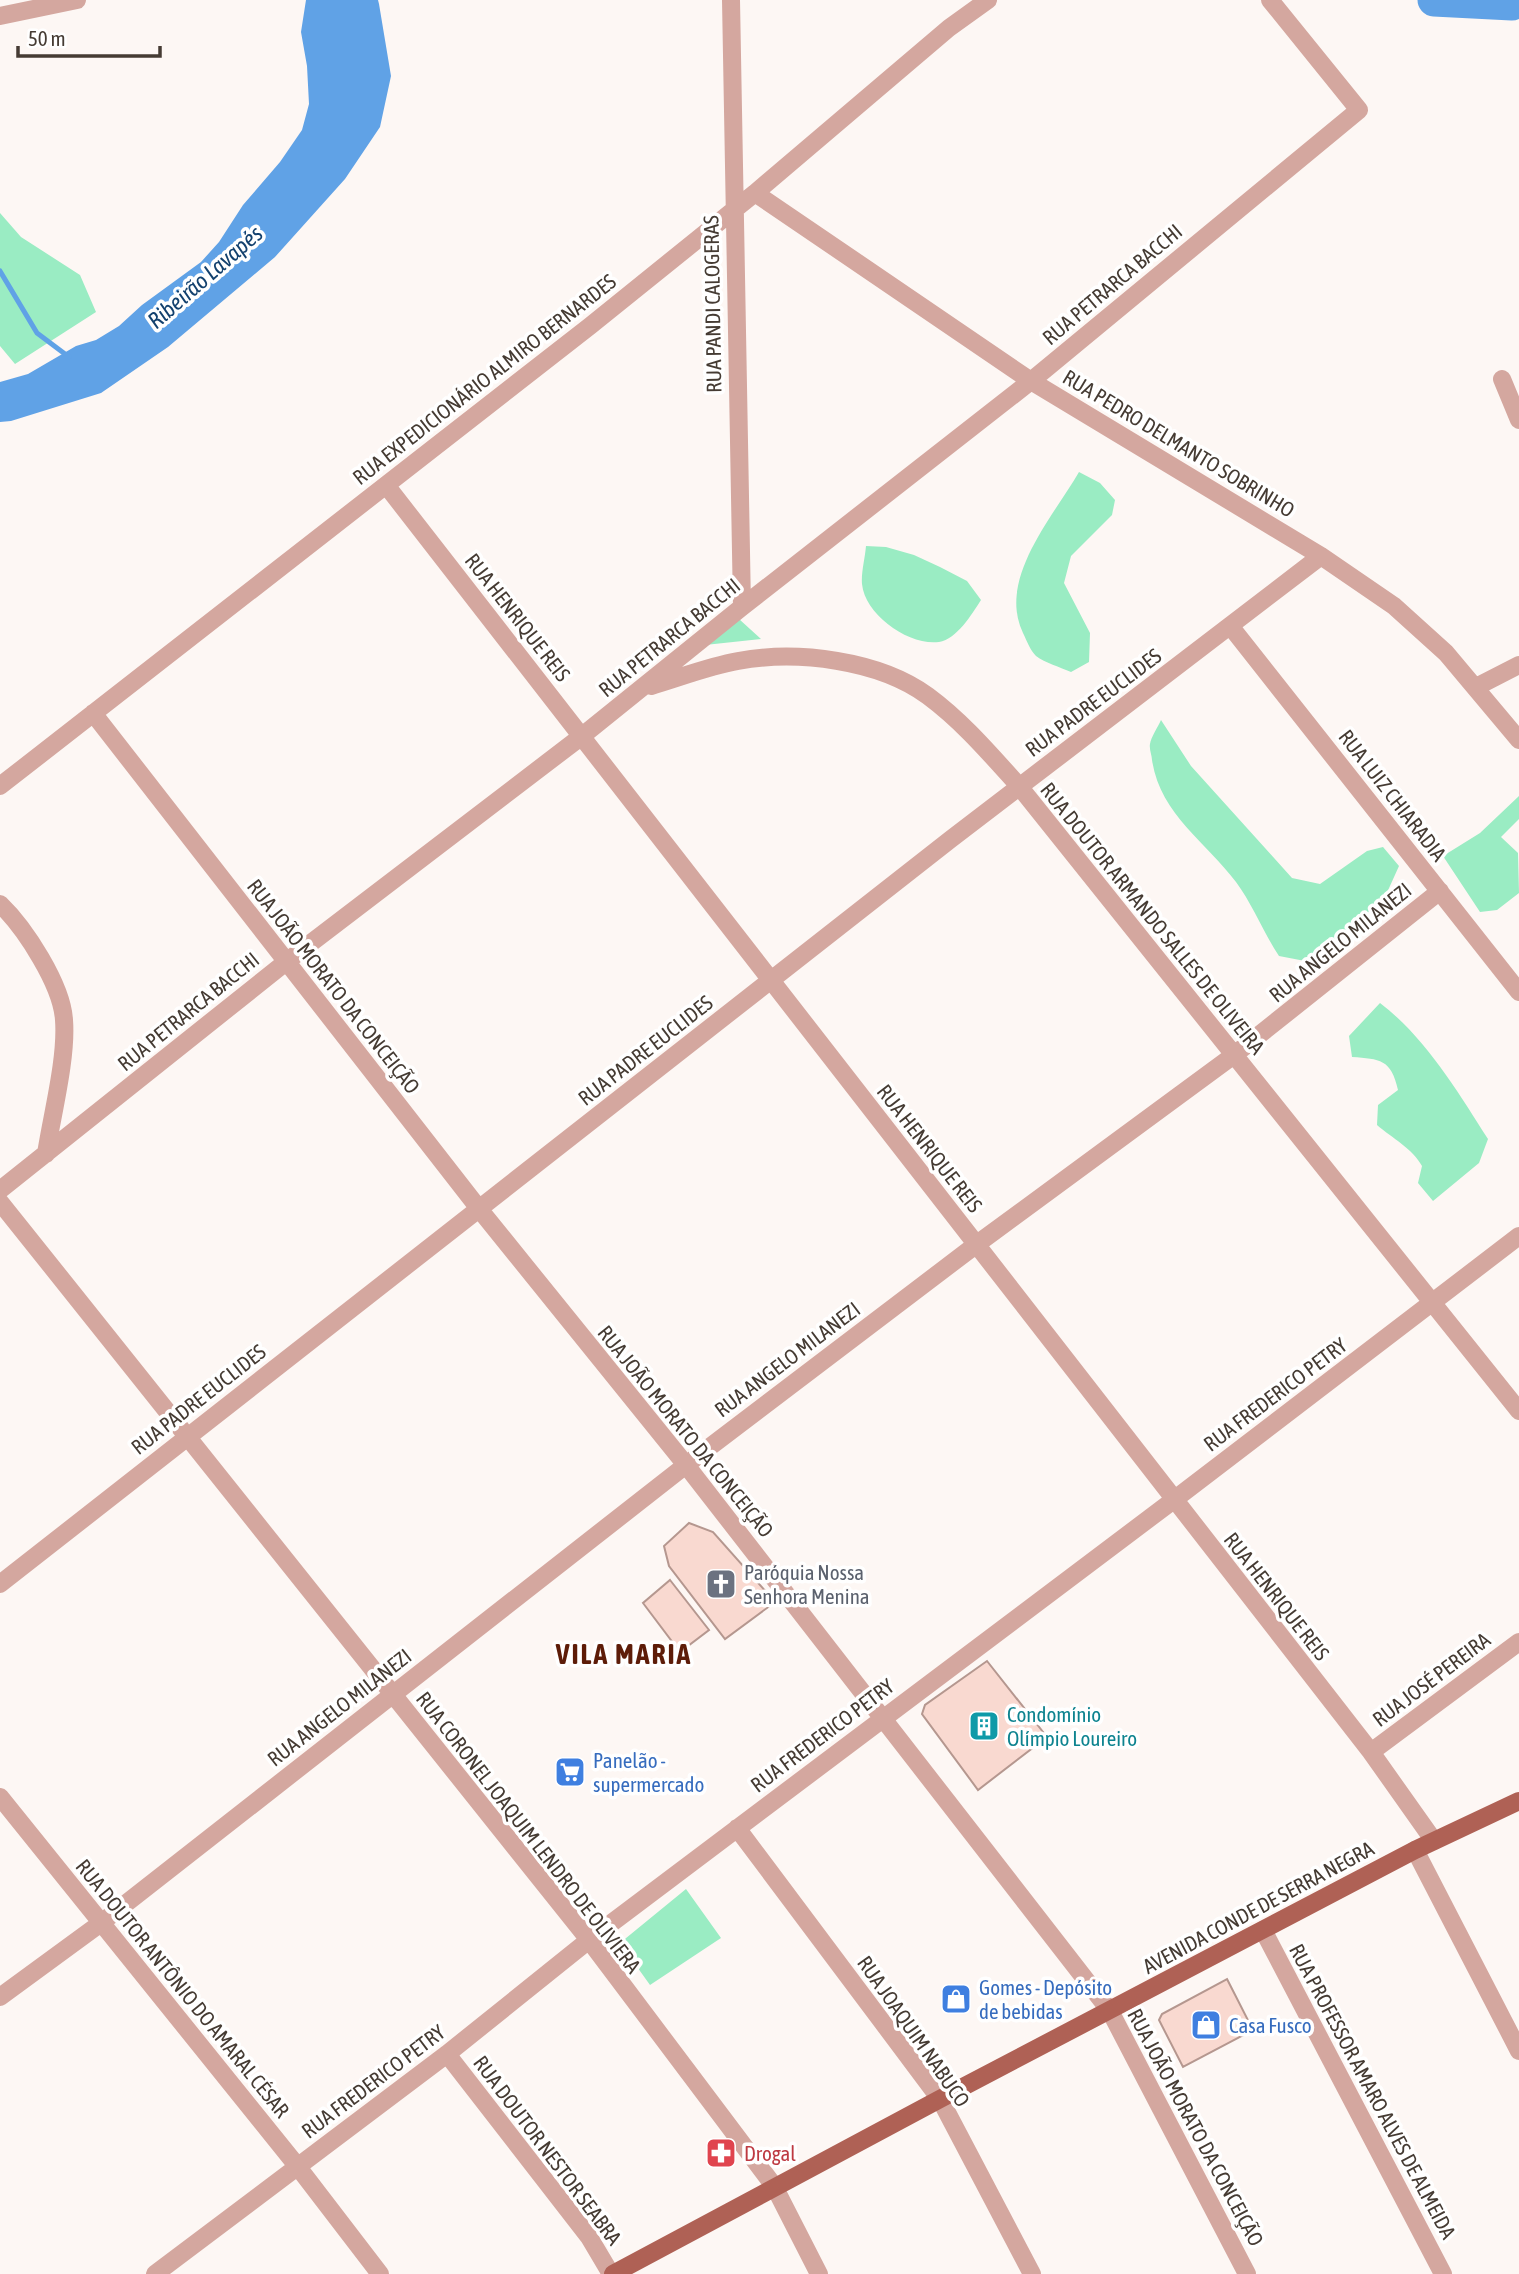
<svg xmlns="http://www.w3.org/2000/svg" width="1519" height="2274" viewBox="0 0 1519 2274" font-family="'Asap Condensed',sans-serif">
<rect width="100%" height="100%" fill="#fdf7f4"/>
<path fill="#9aecc3" d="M0 213 21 237 80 275 96 312 15 364 0 346Z
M1079 472 1100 483 1115 500 1112 515 1071 556 1064 583 1090 633 1089 662 1071 672C1060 667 1045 663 1036 656 1030 650 1027 641 1023 633 997 579 1053 517 1079 472Z
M866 546 886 547 914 555 940 567 967 581 981 600C972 614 957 639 939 642 909 646 865 615 862 584 861 573 865 558 866 546Z
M739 619 761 639 705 645Z
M1161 720 1191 766 1292 878 1320 884 1367 851 1383 847 1399 866 1385 897 1333 944 1305 961 1279 956C1263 932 1253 905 1236 882 1206 842 1160 814 1152 760 1152 756 1149 749 1150 744 1151 737 1158 727 1161 720Z
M1519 796V819L1501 837 1518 853 1519 893 1497 910 1480 912 1443 856 1480 833Z
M1380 1003C1425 1037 1458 1092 1488 1139L1479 1163 1433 1201 1418 1183 1422 1166C1413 1149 1392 1138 1377 1125L1378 1105 1398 1090C1391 1059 1380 1059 1352 1057L1349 1036Z
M686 1889 721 1938 650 1985 620 1943Z"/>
<path fill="#60a2e6" d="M306 0H378L379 4 391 76 380 127 345 179 275 257 168 347 101 393 11 421 0 422V382L28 374 76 346 96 340 119 326 142 305 201 262 219 242 243 205 280 162 302 130 309 104 307 66 301 32Z"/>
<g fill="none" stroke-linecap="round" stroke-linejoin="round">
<path stroke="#60a2e6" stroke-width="5" d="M0 271 37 333 69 357"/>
<path stroke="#60a2e6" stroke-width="33" d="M1434 0 1512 4 1519 0"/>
</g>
<path fill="#f9d9d0" stroke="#b5978f" stroke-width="2" d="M689 1523 713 1532 775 1602 725 1639 669 1566 664 1546Z
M670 1580 709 1630 680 1652 643 1603Z
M987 1661 1047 1737 978 1790 922 1714 925 1705Z
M1227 1979 1253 2030 1183 2067 1159 2020 1162 2014Z"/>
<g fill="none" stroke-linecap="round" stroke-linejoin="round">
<path stroke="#d4a79f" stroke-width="18" d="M731 0 742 607
M0 16 77 0
M755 193 1031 381 1321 556 1394 606 1446 653 1519 740
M1502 379 1519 420
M386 485 1371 1752 1434 1841
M1231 627 1519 992
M651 686C679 678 709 666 738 661 797 650 879 660 928 696 963 722 990 754 1019 786L1519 1411
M1476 687 1519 665
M93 713 480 1210 686 1465 1110 2011 1247 2274
M0 786 590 326 755 193 949 28 988 0
M0 904C25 928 62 985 64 1020 67 1058 52 1115 46 1154
M0 1190 286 962 582 736 742 607 1031 381 1359 110 1270 0
M0 1202 589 1940 774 2186 819 2274
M0 1584 951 839 1321 556
M1371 1752 1519 1642
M0 1797 298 2167 380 2274
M737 1828 940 2099 1032 2274
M1415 1850 1519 2051
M1263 1930 1443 2274
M0 1997 101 1923 686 1465 977 1244 1234 1055 1440 891
M447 2054 589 2237 611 2274
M155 2274 447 2054 589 1940 1175 1499 1519 1236"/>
<path stroke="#af6155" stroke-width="18" d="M613 2274 940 2099 1415 1850 1519 1801"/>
</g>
<defs>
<g id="church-square" transform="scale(1.575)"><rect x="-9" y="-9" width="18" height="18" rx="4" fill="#6b7280" stroke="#fff"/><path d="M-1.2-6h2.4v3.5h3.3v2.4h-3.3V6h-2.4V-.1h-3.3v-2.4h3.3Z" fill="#fff"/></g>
<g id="building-square" transform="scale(1.575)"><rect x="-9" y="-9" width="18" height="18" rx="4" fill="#0f9aa8" stroke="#fff"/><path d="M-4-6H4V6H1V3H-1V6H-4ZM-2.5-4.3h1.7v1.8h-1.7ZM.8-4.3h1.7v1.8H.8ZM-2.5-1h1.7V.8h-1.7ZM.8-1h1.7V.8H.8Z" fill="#fff"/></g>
<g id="supermarket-square" transform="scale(1.575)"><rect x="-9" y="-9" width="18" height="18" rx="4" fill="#3f7fe0" stroke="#fff"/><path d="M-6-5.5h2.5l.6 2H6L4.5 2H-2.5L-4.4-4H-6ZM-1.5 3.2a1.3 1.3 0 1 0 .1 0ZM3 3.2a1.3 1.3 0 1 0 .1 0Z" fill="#fff"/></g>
<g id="shop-square" transform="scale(1.575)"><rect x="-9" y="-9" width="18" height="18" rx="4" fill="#3f7fe0" stroke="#fff"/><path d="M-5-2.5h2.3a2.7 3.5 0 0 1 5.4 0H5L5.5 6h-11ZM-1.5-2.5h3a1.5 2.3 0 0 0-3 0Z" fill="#fff"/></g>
<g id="pharmacy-square" transform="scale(1.575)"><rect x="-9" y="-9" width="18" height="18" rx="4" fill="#e0444e" stroke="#fff"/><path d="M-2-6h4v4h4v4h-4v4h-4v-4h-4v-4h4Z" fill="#fff"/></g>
</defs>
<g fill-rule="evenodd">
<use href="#church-square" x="721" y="1584"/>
<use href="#building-square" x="984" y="1726"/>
<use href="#supermarket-square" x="570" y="1772"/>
<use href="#shop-square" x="956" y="1999"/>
<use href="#shop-square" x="1206" y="2025"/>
<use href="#pharmacy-square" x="721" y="2153"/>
</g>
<g text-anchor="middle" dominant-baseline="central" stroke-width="7" stroke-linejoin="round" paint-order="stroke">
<g font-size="21" fill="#453b33" stroke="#fff">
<text transform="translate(1112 284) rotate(-40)">RUA PETRARCA BACCHI</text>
<text transform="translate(712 304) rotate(-91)">RUA PANDI CALOGERAS</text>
<text transform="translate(484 379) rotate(-38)">RUA EXPEDICIONÁRIO ALMIRO BERNARDES</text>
<text transform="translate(1179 443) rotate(31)">RUA PEDRO DELMANTO SOBRINHO</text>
<text transform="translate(518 617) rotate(52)">RUA HENRIQUE REIS</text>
<text transform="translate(669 637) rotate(-39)">RUA PETRARCA BACCHI</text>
<text transform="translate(1093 702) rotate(-37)">RUA PADRE EUCLIDES</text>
<text transform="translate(1393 795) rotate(52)">RUA LUIZ CHIARADIA</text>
<text transform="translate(1153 918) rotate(51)">RUA DOUTOR ARMANDO SALLES DE OLIVEIRA</text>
<text transform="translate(1340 942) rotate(-39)">RUA ANGELO MILANEZI</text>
<text transform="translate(334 986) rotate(52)">RUA JOÃO MORATO DA CONCEIÇÃO</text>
<text transform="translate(188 1011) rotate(-39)">RUA PETRARCA BACCHI</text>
<text transform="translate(645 1050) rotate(-38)">RUA PADRE EUCLIDES</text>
<text transform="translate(930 1148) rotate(52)">RUA HENRIQUE REIS</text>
<text transform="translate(787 1359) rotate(-37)">RUA ANGELO MILANEZI</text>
<text transform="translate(1275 1394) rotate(-37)">RUA FREDERICO PETRY</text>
<text transform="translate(198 1399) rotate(-38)">RUA PADRE EUCLIDES</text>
<text transform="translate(686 1431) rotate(51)">RUA JOÃO MORATO DA CONCEIÇÃO</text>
<text transform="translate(1277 1596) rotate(52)">RUA HENRIQUE REIS</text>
<text transform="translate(1431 1679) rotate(-37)">RUA JOSÉ PEREIRA</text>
<text transform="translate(339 1707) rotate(-38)">RUA ANGELO MILANEZI</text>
<text transform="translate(822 1735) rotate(-37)">RUA FREDERICO PETRY</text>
<text transform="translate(529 1832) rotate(52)">RUA CORONEL JOAQUIM LENDRO DE OLIVIERA</text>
<text transform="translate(1258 1907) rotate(-28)">AVENIDA CONDE DE SERRA NEGRA</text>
<text transform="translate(183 1988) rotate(51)">RUA DOUTOR ANTÔNIO DO AMARAL CÉSAR</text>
<text transform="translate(914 2031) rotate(55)">RUA JOAQUIM NABUCO</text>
<text transform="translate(373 2081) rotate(-37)">RUA FREDERICO PETRY</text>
<text transform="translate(1373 2091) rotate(62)">RUA PROFESSOR AMARO ALVES DE ALMEIDA</text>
<text transform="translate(1196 2127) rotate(62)">RUA JOÃO MORATO DA CONCEIÇÃO</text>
<text transform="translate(548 2150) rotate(53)">RUA DOUTOR NESTOR SEABRA</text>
</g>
<g font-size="21" fill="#5b616d" stroke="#fff" text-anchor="start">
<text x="744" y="1572">Paróquia Nossa<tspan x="744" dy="24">Senhora Menina</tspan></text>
</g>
<g font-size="21" fill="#0d838f" stroke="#fff" text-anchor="start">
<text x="1007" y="1714">Condomínio<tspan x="1007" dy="24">Olímpio Loureiro</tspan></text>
</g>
<g font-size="21" fill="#366cbe" stroke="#fff" text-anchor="start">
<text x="593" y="1760">Panelão -<tspan x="593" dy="24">supermercado</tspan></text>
<text x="979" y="1987">Gomes - Depósito<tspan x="979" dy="24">de bebidas</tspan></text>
<text x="1229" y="2025">Casa Fusco</text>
</g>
<g font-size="21" fill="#be3a42" stroke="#fff" text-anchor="start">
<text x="744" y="2153">Drogal</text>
</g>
<g font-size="23" font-style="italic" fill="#13416e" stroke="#fff">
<text transform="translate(205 277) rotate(-41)">Ribeirão Lavapés</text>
</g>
<g font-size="28" font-weight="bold" letter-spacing="2" fill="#5d1c08" stroke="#fff">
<text x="624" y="1654">VILA MARIA</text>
</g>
</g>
<path d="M18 46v10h142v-10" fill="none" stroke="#453b33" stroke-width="3.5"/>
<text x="28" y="46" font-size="21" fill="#453b33" stroke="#ffffff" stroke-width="5" paint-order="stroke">50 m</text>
</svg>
